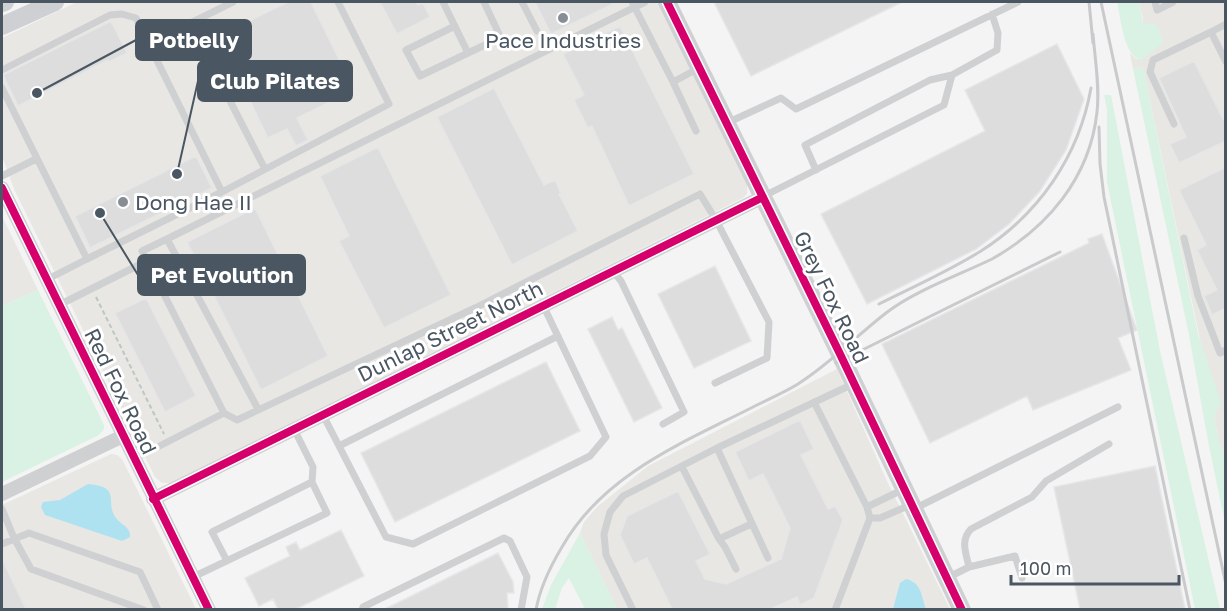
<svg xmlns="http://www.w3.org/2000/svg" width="1227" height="611" viewBox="0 0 1227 611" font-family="'Golos Text',sans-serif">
<rect width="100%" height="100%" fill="#f4f4f4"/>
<path fill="#e8e7e3" d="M77 2H657L747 184V194L743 198 170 483H162L155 477 14 189 2 156V38Z
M1139 2H1225V455L1219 443 1202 349 1143 67 1133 69 1130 53 1136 59H1141L1143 19Z
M2 216 38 290 2 306Z
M837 369 886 479 950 609H617L580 533 584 522 597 507 648 466Z
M111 454 117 455 122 459 196 609 2 610V505Z"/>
<path fill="#d9f2e3" d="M1117 2H1139L1143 23 1155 24 1160 31 1163 43 1141 60C1123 56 1121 17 1117 2Z
M1143 67 1198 334 1221 402 1214 416 1219 443 1225 455V523L1208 441 1189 335 1133 69Z
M1104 95H1111L1160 351 1220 609H1195L1107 182V109Z
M38 290 104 425V429L99 435 2 482V306Z
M580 533 617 609H585L569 578 562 588 555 609H542L551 585Z"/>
<path fill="#aee2f0" d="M88 484C123 487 104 502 116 518 121 525 131 527 130 537L122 541 45 515 41 507 43 502 60 500Z
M906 579C922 583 921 596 926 609H893L900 583Z"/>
<path fill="#ddddde" stroke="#e5e6e7" stroke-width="1.5" d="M288 2H311L354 90 297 118 308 140 296 146 287 129 268 138 218 36Z
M380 2H416L418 5 423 3 430 17 397 34Z
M535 2H617L551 34Z
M714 2H902L751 76Z
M111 21 127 53 109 62 108 60 18 106 3 75Z
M620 26 694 174 629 206 592 126 588 128 574 100 584 95 563 54Z
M1057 44 1084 99 1066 150 1040 191 1009 224 976 249 867 304 821 214 985 131 965 90Z
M1194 61 1223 119 1226 118V141L1179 163 1170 144 1186 137 1159 78Z
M494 88 544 185 555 180 561 193 559 194 578 231 512 265 437 117Z
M378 147 451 295 384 328 339 241 349 236 320 176Z
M196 156 212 188 90 248 75 216Z
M1226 167V308L1212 315 1204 296 1217 290 1197 250 1206 245 1179 190Z
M255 208 328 356 261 390 187 242Z
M1102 234 1137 330 1118 338 1131 370 1033 410 1027 396 930 443 882 344 1089 243 1088 239Z
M715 266 751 341 694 368 658 294Z
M146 298 196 396 165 412 115 313Z
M612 317 618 330 622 328 662 408 634 422 588 329Z
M546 362 580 431 395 522 361 453Z
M800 420 814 449 801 455 828 509 835 506 843 520 814 598 800 605 797 597 771 609H672L647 558 634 564 620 535 627 516 678 491 710 554 696 561 705 579 726 584 781 559 790 528 763 474 749 481 735 452Z
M1155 466 1185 609H1080L1054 487Z
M341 530 364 576 296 609H278L273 599 259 606 245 578 290 556 286 547 296 542 300 550Z
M498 553 513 582 514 593H507L508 609H385Z
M2 559 26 609H2Z"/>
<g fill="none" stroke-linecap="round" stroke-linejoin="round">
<path stroke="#bcc7c4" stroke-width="2" stroke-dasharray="4.5 3" stroke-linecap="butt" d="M96 297 164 434"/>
<path stroke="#ced0d2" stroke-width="7" d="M443 2 468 53 420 76 406 50 455 26
M522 2 537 31
M632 2 673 82 699 68
M1155 2 1157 10 1173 2
M190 23 265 169
M1226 24 1211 32 1226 62
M148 44 233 2
M468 53 493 41 499 34 484 2
M2 70 110 15 122 14 136 18 222 192 389 104 338 2
M673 82 696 131
M2 88 87 259 46 280
M729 122 781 98 796 109 1018 2
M1174 124 1150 72 1153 60 1211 32
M816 170 805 145 930 80 952 75
M2 176 36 159
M764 196 944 105 952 75 997 50 998 33 992 14
M1184 238 1198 296 1220 353 1226 350
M167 239 645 2
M87 259 222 192
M613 271 621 281 684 412 663 424
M59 305 147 261
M814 402 867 507 870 518 835 610
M224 413 237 420 477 307 700 194 716 220 769 322 767 358 715 383
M323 415 386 537 413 544 590 456 606 437 543 305
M339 446 558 336
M717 448 768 558
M134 459 224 413 142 251 167 239 258 409
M682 467 719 539 725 547 736 569
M867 507 904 489
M916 508 1118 407
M2 509 14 538 31 569 144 610
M870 518H880L910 505
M719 539 751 524
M2 544 29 533 140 572 158 610
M227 561 212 532 312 482
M969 567 1015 556 1022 578
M193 577 327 513 312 482 313 467 294 429
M947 578 969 567C966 553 960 540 971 529L1032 497 1046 481 1109 444
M362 610 363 607 504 538 510 541 527 577 521 610
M633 610 606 555 604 534 610 512 623 496 717 448 853 384"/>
<path stroke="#ced0d2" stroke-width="14" d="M2 188 209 610
M2 494 123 436
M153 499 763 197"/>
<path stroke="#ced0d4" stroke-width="18" d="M667 2 840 354 962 610
M2 3 5 2
M2 26 55 2"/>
<path stroke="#c9cacc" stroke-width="3" d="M1089 2 1093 43
M1101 2 1226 585
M1099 127 1100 164 1104 197 1190 610
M879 304C913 287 949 271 981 251 1039 214 1079 156 1091 88
M836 363 1060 252
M536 610C540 587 550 567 562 547 604 473 685 442 757 405 771 398 785 392 798 384 830 364 856 336 886 313 914 291 959 275 992 259 1047 228 1090 178 1097 112 1100 87 1095 60 1093 34"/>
<g stroke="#fff" stroke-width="11">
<path id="cycleway" d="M667 2 840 354 962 610
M2 188 209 610
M153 499 763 197"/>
</g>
<use href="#cycleway" stroke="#d6006c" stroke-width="8"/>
</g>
<g fill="#868d94" stroke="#fff" stroke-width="2">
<circle cx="563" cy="18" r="6"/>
<circle cx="123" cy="202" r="6"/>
</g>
<g text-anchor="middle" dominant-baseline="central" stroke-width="6" stroke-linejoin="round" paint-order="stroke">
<g font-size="21" fill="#4a5661" stroke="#fff">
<text x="563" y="40">Pace Industries</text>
<text x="135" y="202" text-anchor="start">Dong Hae II</text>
</g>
<g font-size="21" fill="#4a5661" stroke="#fff">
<text transform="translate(832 297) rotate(64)">Grey Fox Road</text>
<text transform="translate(450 331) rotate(-26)">Dunlap Street North</text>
<text transform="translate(121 391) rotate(64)">Red Fox Road</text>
</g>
</g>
<path fill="none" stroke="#4a5661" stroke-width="2" d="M37 93L136 40M177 174L198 81M100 213L138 275"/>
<g fill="#4a5661" stroke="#fff" stroke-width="2">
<circle cx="37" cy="93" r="6"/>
<circle cx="177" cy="174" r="6"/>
<circle cx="100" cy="213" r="6"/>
</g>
<g fill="#4a5661" stroke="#4a5661" stroke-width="2">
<rect x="136" y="20" width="115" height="40" rx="6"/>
<rect x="198" y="61" width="154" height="40" rx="6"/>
<rect x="138" y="255" width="167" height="40" rx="6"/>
</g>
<g font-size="22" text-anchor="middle" font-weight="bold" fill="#fff">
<text x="194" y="48">Potbelly</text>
<text x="275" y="89">Club Pilates</text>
<text x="222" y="283">Pet Evolution</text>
</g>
<rect width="1227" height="611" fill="none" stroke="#4a5661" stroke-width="6"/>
<path d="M1011 575v9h168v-9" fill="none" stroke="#4a5661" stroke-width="3"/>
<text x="1020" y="575" font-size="18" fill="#4a5661" stroke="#ffffff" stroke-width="4.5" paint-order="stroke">100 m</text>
</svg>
